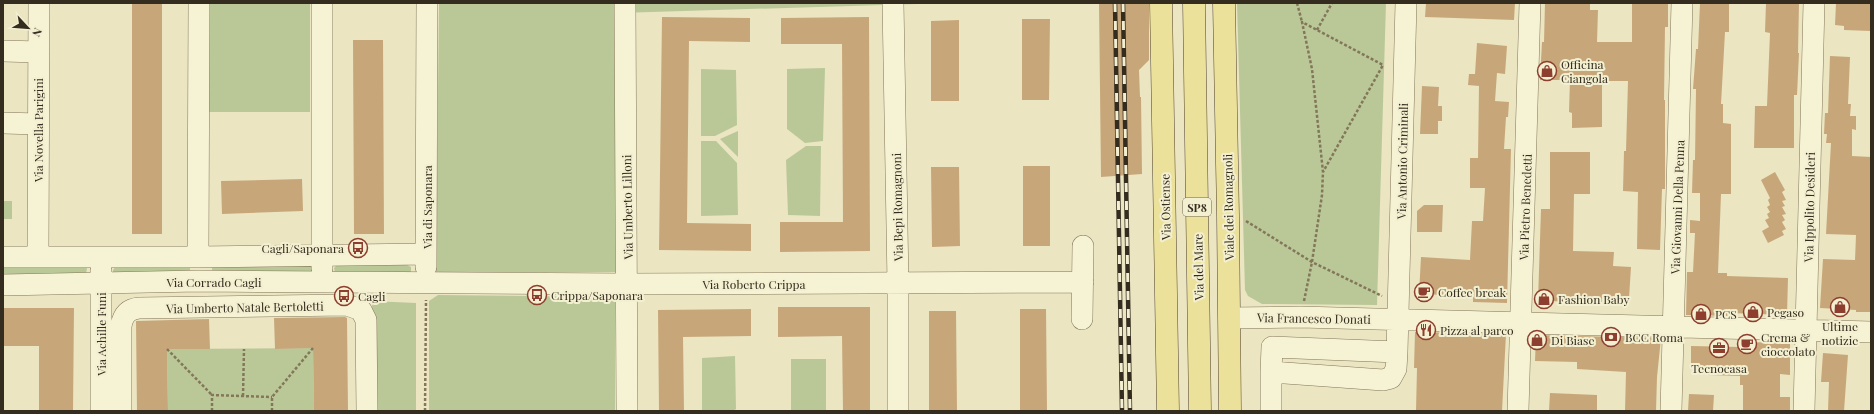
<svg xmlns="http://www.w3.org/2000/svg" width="1874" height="414" viewBox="0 0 1874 414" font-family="'Playfair Display',serif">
<rect width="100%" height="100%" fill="#ebe5c2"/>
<path fill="#bac897" d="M208 3H310V112H208Z
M439 3H949L619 13 617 272 436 273Z
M1237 3H1386L1377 305 1262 304 1248 296 1245 290Z
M825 68 823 141 805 143 787 129V69Z
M701 69 736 70 737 125 715 136H701Z
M738 131V157L720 139Z
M701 141H716L737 163 738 215 701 216Z
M806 146H821L820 216 788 215 786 160Z
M3 201H12V219H3Z
M3 265H82L87 268 86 274 3 277Z
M308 265 311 267 312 271 309 274 212 273V268L216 266Z
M337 265H407L411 267V271L409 275 335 273 334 268Z
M116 266 190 267V272L113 274V270Z
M438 295 615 297V411H429V301Z
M372 301 416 303V411H373Z
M313 348 314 411H168L167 349Z
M735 356 736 409 733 411H702V358Z
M791 359H826V411H791Z"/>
<path fill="#c7a77a" d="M132 3H162V234H132Z
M1099 3H1149V60L1139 70 1140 97H1141L1142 174 1101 177Z
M1426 3H1515L1514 20 1425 17Z
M1545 3H1590V10H1598L1597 42H1632V3H1668V27H1665L1664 100H1665V189H1662L1660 250 1637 249 1638 192 1623 191 1624 151H1626L1628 81H1602V127L1572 128V113L1569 112 1570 80H1540L1542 42H1544Z
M1700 3H1729V32H1725L1721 104H1723V123L1731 124V194H1721L1718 273H1727V276L1788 278 1787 315 1730 313V316L1686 315 1687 272H1693L1695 233H1690V220L1700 221V193H1692L1693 160H1695L1696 89H1693L1696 49H1698Z
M1766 3H1799L1798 53H1799L1797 95H1794V148H1754L1755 106H1767L1770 33 1765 32Z
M1836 3H1871V31L1844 30V26L1835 25Z
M662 17 750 18V42L689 41 687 223 751 224V251L659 250Z
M869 17 870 251 780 252V222H843L842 44H781V18Z
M1022 19H1050L1049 100H1022Z
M959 20V101H931V21Z
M353 40H383L384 234H354Z
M1477 43 1507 46 1505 74 1497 73 1495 101 1509 102 1508 117H1506L1504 149H1511L1507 303 1473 302V296L1419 294 1421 257 1470 260 1472 221H1483L1485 188H1470V158H1478L1479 86 1468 85 1469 74H1475Z
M1830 56 1850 57 1848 104H1851L1850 116H1856V130L1852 129V156L1871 157V312H1856V310L1820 308 1823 259 1855 260 1856 235 1826 234 1831 143H1826L1827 134H1824L1825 113H1828Z
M1422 86 1439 87 1438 106H1442V121H1438V134H1420Z
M1550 152H1590V194H1574L1573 251 1614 252 1613 266 1631 267 1629 298 1602 296V302L1538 301 1541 209H1550Z
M1023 166H1050V246H1023Z
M931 167H959L960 246 932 247Z
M1775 172 1785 190 1782 192 1786 200 1782 201 1785 206 1782 207 1786 214 1782 215 1785 220 1782 222 1786 229 1782 231 1784 235 1768 243 1762 231 1769 227 1765 220 1769 218 1767 214 1770 212 1767 207 1770 205 1768 200 1770 198 1761 180Z
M302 179 303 211 222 214 221 181Z
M1424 205H1443L1442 232H1417V211Z
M778 307H870V411H843L842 336 778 337Z
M3 308H74L73 411H39V346H3Z
M751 309V336L683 337 684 411H659L658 310Z
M1020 309H1046L1047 411H1020Z
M929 311H956L957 411H929Z
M345 317 347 318 348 411H314L313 348 275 349 274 318Z
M209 319 210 349H167L168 411H137L136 321Z
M1415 332 1506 334 1502 411H1416L1417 368H1414Z
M1536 335 1661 338 1657 377 1656 411H1625L1626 372 1577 369V362L1535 361Z
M1741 342 1790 343V375L1780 374V397H1790V411H1743V385H1740V376L1708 375V368H1691V346L1741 347Z
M1823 353 1848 355 1844 411H1828L1829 382H1821Z
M1550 393 1597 395V411H1549Z
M1689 394 1714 395 1713 411H1688Z"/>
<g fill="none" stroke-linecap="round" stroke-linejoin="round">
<g stroke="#83775a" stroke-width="22">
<path id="minor" d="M322 3V269
M625 3 627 411
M893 3 898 283V411
M3 51 39 52
M3 123 38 124
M38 256 39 3
M3 257H198L426 254
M198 257 199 3
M426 267 427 3
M101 270V411
M3 285 198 281 627 284 1083 282
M1229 318 1300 317 1871 332
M1082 319 1083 246
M1397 352 1272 347 1271 372 1383 380 1391 378 1396 369 1397 352 1406 3
M1271 372V411
M121 411V326C123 315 128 309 139 308L347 305 361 310 366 320 367 411
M1518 411 1530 3
M1671 411 1682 3
M1804 411 1814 3"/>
</g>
<g stroke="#51442e" stroke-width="23">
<path id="major" d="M1161 3 1168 411
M1194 3 1200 411
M1224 3 1228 216 1230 411"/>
</g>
<path stroke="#83775a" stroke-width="2.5" stroke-dasharray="3 2" stroke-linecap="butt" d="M1297 3 1302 22
M1317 30 1332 3
M1246 221 1312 262 1382 296
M1304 301 1312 262 1322 195 1323 172 1312 69 1302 22 1383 65 1323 172
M167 349 212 395
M243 396 244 349
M212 411V395L272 397
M272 411V397L313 348
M425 411 426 300"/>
<use href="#minor" stroke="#f6f2d4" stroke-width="21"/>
<use href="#major" stroke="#ece19b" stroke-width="22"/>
<g stroke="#342c1e" stroke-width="4.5">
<path id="rail" d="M1115 3 1122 411
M1123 3 1130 411"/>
</g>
<use href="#rail" stroke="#f3efd1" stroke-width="3" stroke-dasharray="9" stroke-linecap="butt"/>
</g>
<defs>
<g id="shop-ring" transform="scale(1)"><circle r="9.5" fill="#f3efd1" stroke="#8e3e2e" stroke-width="1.5"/><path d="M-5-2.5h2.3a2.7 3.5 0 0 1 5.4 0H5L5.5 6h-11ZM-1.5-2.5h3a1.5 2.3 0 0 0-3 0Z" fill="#8e3e2e"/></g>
<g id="bus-ring" transform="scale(1)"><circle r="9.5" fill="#f3efd1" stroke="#8e3e2e" stroke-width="1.5"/><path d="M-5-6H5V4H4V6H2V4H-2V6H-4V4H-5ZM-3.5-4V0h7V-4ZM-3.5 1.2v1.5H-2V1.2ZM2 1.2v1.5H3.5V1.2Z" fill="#8e3e2e"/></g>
<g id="cafe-ring" transform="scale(1)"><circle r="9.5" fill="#f3efd1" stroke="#8e3e2e" stroke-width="1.5"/><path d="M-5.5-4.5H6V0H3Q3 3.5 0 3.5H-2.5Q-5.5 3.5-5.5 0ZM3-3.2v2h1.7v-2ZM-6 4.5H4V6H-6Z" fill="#8e3e2e"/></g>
<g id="restaurant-ring" transform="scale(1)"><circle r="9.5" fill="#f3efd1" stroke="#8e3e2e" stroke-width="1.5"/><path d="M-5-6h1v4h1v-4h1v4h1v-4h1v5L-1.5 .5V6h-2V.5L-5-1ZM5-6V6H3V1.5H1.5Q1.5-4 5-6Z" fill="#8e3e2e"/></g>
<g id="bank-ring" transform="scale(1)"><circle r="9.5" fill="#f3efd1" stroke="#8e3e2e" stroke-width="1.5"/><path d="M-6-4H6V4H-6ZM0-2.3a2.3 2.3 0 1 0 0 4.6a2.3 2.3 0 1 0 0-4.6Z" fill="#8e3e2e"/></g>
<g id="office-ring" transform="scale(1)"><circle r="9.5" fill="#f3efd1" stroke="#8e3e2e" stroke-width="1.5"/><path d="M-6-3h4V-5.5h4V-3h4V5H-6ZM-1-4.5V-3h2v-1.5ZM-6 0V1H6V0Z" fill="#8e3e2e"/></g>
</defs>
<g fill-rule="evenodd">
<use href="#shop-ring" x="1547" y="71"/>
<use href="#bus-ring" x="358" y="248"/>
<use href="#cafe-ring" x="1424" y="292"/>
<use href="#bus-ring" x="537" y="295"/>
<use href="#bus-ring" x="344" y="296"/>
<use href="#shop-ring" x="1544" y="299"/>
<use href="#shop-ring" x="1840" y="307"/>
<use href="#shop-ring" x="1753" y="312"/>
<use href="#shop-ring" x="1701" y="314"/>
<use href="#restaurant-ring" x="1426" y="330"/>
<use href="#bank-ring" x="1611" y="337"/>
<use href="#shop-ring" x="1537" y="340"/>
<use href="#cafe-ring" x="1747" y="344"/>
<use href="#office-ring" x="1719" y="348"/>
</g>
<g text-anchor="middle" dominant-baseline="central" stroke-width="4" stroke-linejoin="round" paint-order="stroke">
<rect fill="#f3efd1" stroke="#6d6654" stroke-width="1" x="1183" y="198" width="28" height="18" rx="3"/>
<g font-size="11" font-weight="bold" fill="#342c1e">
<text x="1197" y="207">SP8</text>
</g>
<g font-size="12" fill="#342c1e" stroke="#f3efd1" text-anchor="start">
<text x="1561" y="64">Officina<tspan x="1561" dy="14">Ciangola</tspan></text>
<text x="344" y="248" text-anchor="end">Cagli/Saponara</text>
<text x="1438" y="292">Coffee break</text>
<text x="551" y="295">Crippa/Saponara</text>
<text x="358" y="296">Cagli</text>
<text x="1558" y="299">Fashion Baby</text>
<text x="1767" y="312">Pegaso</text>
<text x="1715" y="314">PCS</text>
<text x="1840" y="326" text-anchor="middle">Ultime<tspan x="1840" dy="14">notizie</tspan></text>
<text x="1440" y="330">Pizza al parco</text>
<text x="1625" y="337">BCC Roma</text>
<text x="1761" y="337">Crema &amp;<tspan x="1761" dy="14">cioccolato</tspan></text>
<text x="1551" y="340">Di Biase</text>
<text x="1719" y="368" text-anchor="middle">Tecnocasa</text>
</g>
<g font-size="12" fill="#342c1e" stroke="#f3efd1">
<text transform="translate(38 130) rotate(-90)">Via Novella Parigini</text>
<text transform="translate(1402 161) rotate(-89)">Via Antonio Criminali</text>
<text transform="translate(427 207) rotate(-90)">Via di Saponara</text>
<text transform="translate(627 207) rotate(-91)">Via Umberto Lilloni</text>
<text transform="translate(897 207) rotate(-91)">Via Bepi Romagnoni</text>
<text transform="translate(1165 207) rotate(-91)">Via Ostiense</text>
<text transform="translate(1228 207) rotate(-91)">Viale dei Romagnoli</text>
<text transform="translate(1525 207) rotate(-88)">Via Pietro Benedetti</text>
<text transform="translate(1677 207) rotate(-88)">Via Giovanni Della Penna</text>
<text transform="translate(1809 207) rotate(-89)">Via Ippolito Desideri</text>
<text transform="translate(1198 267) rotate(-91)">Via del Mare</text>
<text x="214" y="282">Via Corrado Cagli</text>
<text x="754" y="284">Via Roberto Crippa</text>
<text transform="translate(245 307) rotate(-1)">Via Umberto Natale Bertoletti</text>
<text transform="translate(1314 318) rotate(1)">Via Francesco Donati</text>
<text transform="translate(101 334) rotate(-90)">Via Achille Funi</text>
</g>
</g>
<rect width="1874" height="414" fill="none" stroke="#342c1e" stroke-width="8"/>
<g transform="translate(28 28) rotate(116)" stroke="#f3efd1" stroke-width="3" paint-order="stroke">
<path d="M0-3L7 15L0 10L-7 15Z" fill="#342c1e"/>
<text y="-6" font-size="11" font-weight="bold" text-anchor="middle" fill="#342c1e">N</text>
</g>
</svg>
